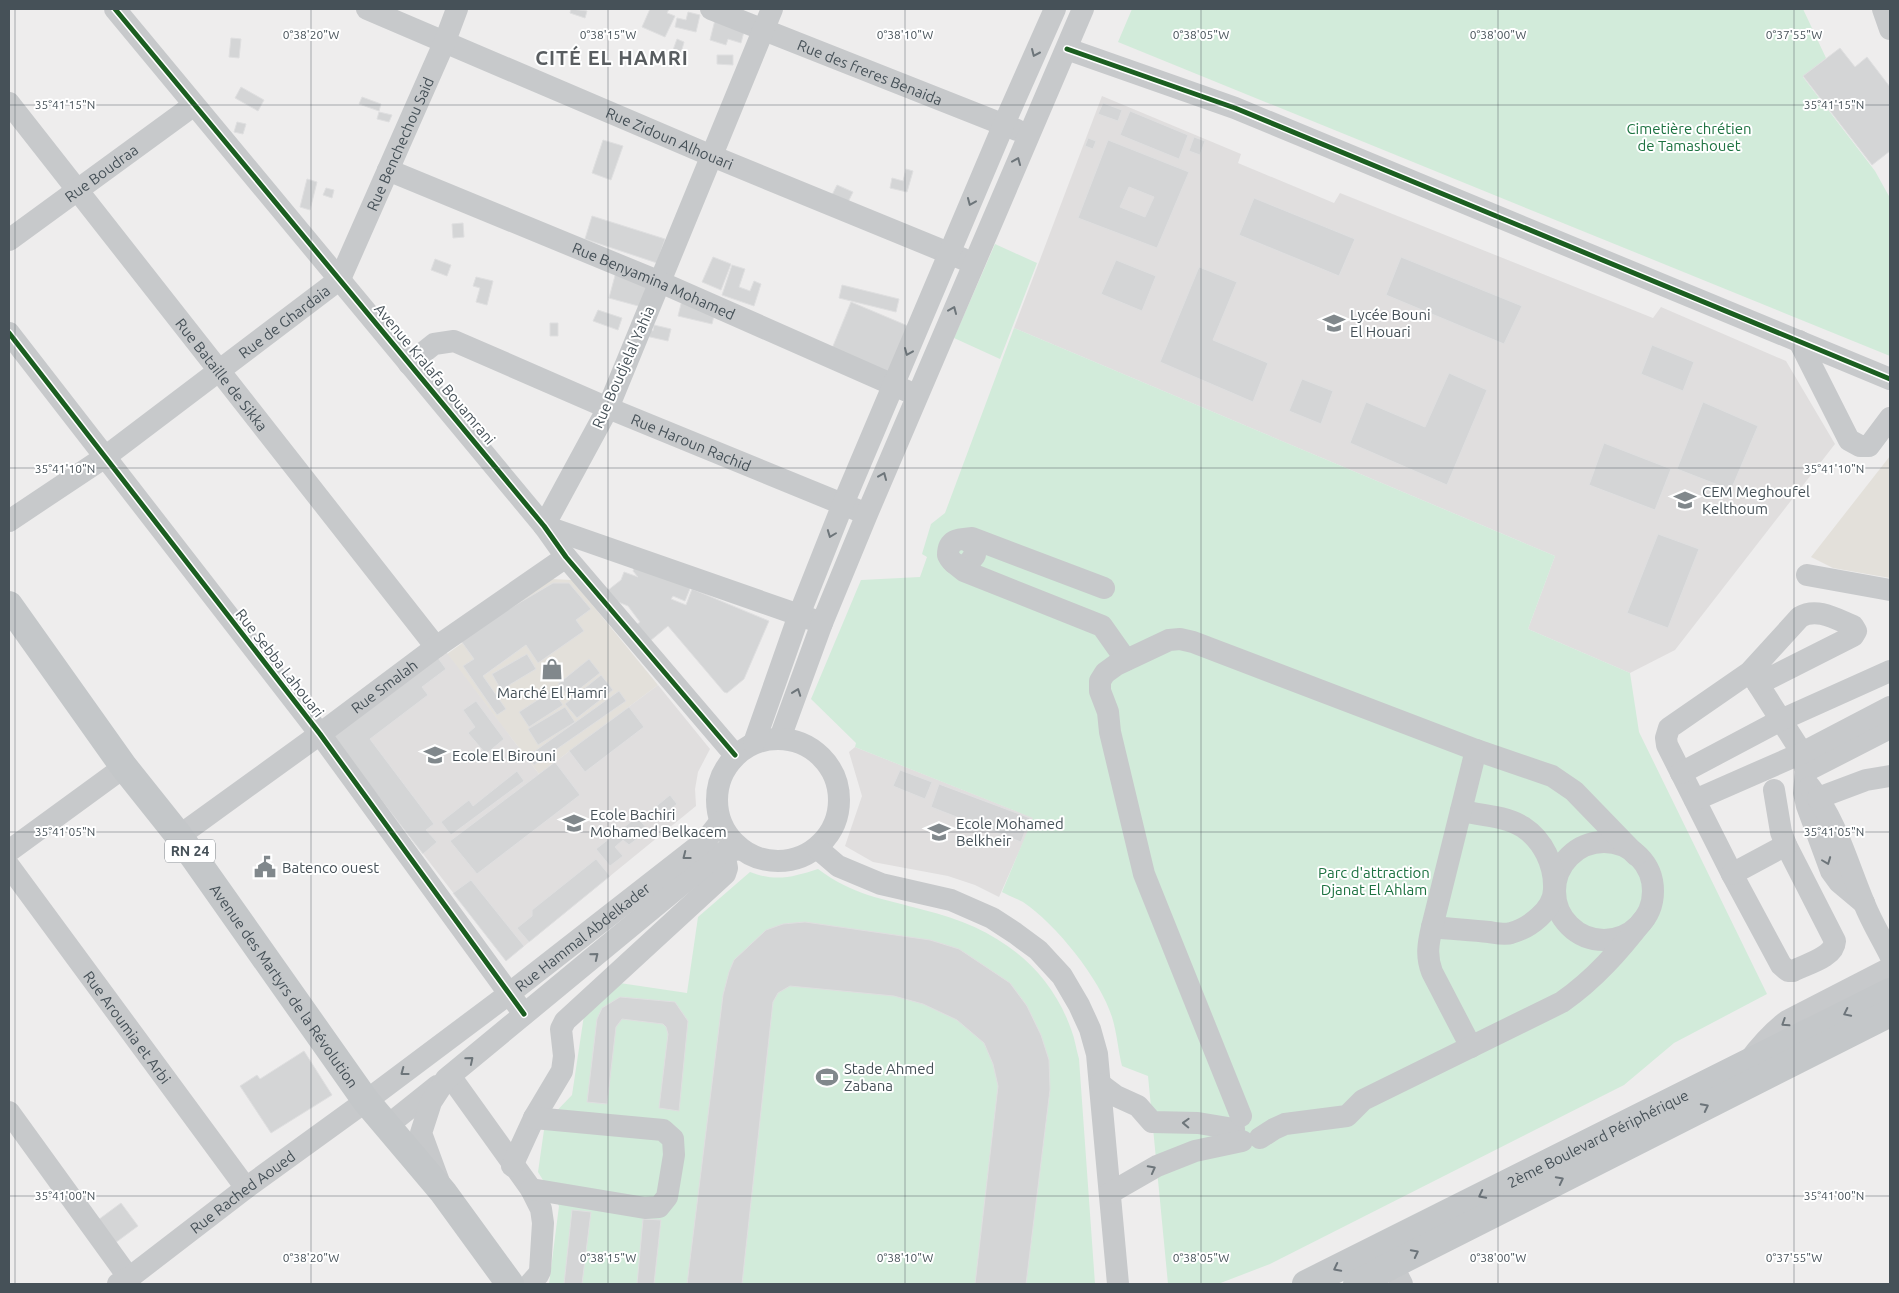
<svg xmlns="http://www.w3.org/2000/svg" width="1899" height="1293" viewBox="0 0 1899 1293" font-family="Ubuntu,sans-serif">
<rect width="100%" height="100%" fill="#eeeded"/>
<path fill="#e3e0da" d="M1890 456V578L1833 568 1811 557Z
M551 579 572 580 658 685 539 774 447 654Z"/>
<path fill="#e0dede" d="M1102 96 1241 154 1238 163 1334 203 1340 193 1653 318 1661 307 1786 361 1835 444 1675 650 1630 673 1528 629 1555 556 1014 328Z
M444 649 539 774 658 685 710 749 698 772 695 789 696 806 506 961 331 735Z
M855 747 1034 818 999 897 975 885 948 876 873 862 845 846 862 796 849 752Z"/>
<path fill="#d2ebda" d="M1132 9H1803L1826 58 1803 77 1875 171 1890 198V356L1118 42Z
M995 244 1037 263 1000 359 954 338Z
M1014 328 1555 556 1528 629 1630 673 1639 732 1767 994 1674 1043 1624 1085 1270 1264 1218 1284H1168L1148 1076 1122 1066C1118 1050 1117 1033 1112 1017 1100 979 1056 924 1023 902 1016 898 1009 896 1002 892L1033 818 855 747 856 743 811 699 861 580 920 577 927 557 922 554 931 524 945 513Z
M818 869C852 895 884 899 924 910 991 926 1047 962 1071 1029 1075 1039 1076 1049 1079 1059L1095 1284H549L559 1206 538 1172 545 1123 572 1095 586 1002 613 982 687 993 698 917 750 872C776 882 793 877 818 869Z"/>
<path fill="#d4d5d6" stroke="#dfdfe0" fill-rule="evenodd" d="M571 9 587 11 585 18 570 13Z
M650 9H669L667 13 675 16 665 37 642 27Z
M688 12 700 15 696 32 675 27 677 18 686 20Z
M716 16 746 24 741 43 728 39 726 45 710 40Z
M231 38 241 39 239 58 229 57Z
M677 39 684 42 681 53 673 50Z
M1840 48 1855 67 1867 57 1890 87V151L1872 165 1803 76Z
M717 55H733V65L717 64Z
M241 87 264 100 258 111 235 98Z
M362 97 381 104 379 111 359 104Z
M1103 103 1122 110 1118 121 1098 114Z
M1130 111 1188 135 1179 159 1120 135Z
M379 112 392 115 389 122 377 119Z
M237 122 246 124 243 134 234 132Z
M1194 137 1205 141 1200 155 1189 151Z
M1088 138 1096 141 1093 149 1085 146Z
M603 140 623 146 611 180 592 173Z
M1108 140 1189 172 1157 248 1078 218ZM1129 187 1154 197 1145 217 1120 207Z
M906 169 913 171 907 192 890 188 892 178 903 181Z
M307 179 317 182 310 210 300 207Z
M837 185 853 192 848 202 832 195Z
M326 188 334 190 332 198 323 195Z
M1254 198 1355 239 1339 276 1239 235Z
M592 216 665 239 657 263 585 239Z
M463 223 464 237 453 238 452 224Z
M713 257 731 264 721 290 702 282Z
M1401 257 1522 306 1504 344 1386 295Z
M435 259 451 265 447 276 431 270Z
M1116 260 1156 276 1142 311 1101 294Z
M732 265 745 269 739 287 750 291 754 281 761 284 754 306 722 295Z
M1199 267 1237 282 1213 340 1268 363 1253 402 1160 362Z
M616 272 649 280 642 307 609 298Z
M476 277 493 281 487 305 476 302 480 288 473 286Z
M842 285 899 299 896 312 839 298Z
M682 300 716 308 712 324 678 316Z
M851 302 908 326 888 377 831 351Z
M598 310 622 318 618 330 593 321Z
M550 323H558V336H550Z
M654 325 671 329 668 341 637 334 639 327 653 331Z
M1652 345 1694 362 1683 391 1641 374Z
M1449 373 1487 390 1447 485 1350 443 1366 402 1425 427Z
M1302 379 1333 391 1321 424 1289 411Z
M1703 402 1758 426 1731 490 1677 469Z
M1604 443 1671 469 1655 510 1589 485Z
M1658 534 1699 549 1668 628 1627 613Z
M636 563 691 586 685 601 673 596 671 599 686 605 692 589 769 621 744 679 727 693 724 692 668 626 650 641 636 625 640 622 628 606 616 601 607 591 621 580 624 572 638 577 633 571Z
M553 583H569L591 609 576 620 584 631 538 663 526 645 483 676 506 709 497 715 463 666 474 659 461 641V637Z
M527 654 536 669 501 690 492 674Z
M436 655 446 669 422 687 428 695 370 739 434 824 426 830 437 842 423 854 331 735Z
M589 659 600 673 569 697 558 684Z
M601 675 613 690 577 718 565 704Z
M553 690 563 705 529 727 519 712Z
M619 691 626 701 534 765 528 756Z
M476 701 504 739 486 754 468 733 475 727 463 710Z
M565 707 575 722 538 745 528 729Z
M629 707 644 727 585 772 569 751Z
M555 762 580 795 477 874 450 841Z
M900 770 932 782 925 799 893 786Z
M517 771 524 781 451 835 441 822 469 800 473 806Z
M939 784 1030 818 1021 842 931 807Z
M670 795 677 804 655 822 648 813Z
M637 817 648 830 629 845 623 840 615 847 623 856 610 866 596 849Z
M596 859 610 876 529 942 517 928 532 916V910Z
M471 880 524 946 506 961 453 893Z
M805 922 930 940 959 949 1010 983 1027 1006 1041 1035 1049 1060 1050 1090 1026 1284H975L998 1086 993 1064 984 1043 957 1020 923 1004 894 996 790 986 778 993 773 1002 742 1284H687L723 995 729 972 734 960 766 930 783 924Z
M620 997 675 1002 688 1021 679 1111 659 1108 668 1034 666 1027 663 1024 622 1019 616 1027 607 1104 587 1102 597 1019 602 1008Z
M304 1051 332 1095 271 1133 240 1086 257 1075 260 1079Z
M121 1203 138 1226 115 1243 98 1220Z
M572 1210 591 1212 582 1284H564Z
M643 1219 661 1220 654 1284H637Z"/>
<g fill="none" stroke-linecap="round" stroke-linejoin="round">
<g stroke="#c7c9cb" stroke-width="22">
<path d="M115 9 544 526 566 557 735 755"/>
<path id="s1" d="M367 9 712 156 963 259"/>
<path id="s2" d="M711 9 1017 130"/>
<path d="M772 9 608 408 544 526 822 623"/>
<path d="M1883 9 1890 29"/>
<path d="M1067 49 1235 108 1890 379"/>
<path id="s3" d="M9 103 436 647"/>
<path id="s4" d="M388 170 660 282 907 391"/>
<path id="s5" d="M9 240 194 105"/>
<path d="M9 333 320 734 524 1014"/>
<path d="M1799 341 1849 440 1860 446H1869L1890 418"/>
<path id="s6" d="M409 364 434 344 454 341 608 408 857 510"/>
<path id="s7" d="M9 521 105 457 340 279 445 41 457 9"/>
<path d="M966 539 974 546 975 555 968 564C959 567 952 564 948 555 948 539 959 539 972 538L1104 588"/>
<path d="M954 563 964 571 1102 626 1126 660"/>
<path d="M1807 575 1890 590"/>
<path d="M1751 673 1802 753 1806 771 1804 793 1807 806 1831 871 1839 882 1864 903"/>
<path d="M1758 684 1853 636 1856 631 1853 626C1836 619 1817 607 1800 617L1750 672 1669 728 1666 738 1667 745 1732 874 1781 965 1788 971H1793C1806 964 1834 958 1835 941L1786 845 1781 832 1774 790"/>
<path d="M780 738 822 623 867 514 1083 9"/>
<circle cx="778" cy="800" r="61"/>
<path d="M754 743 799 615 843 504 1004 124 1055 9"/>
<path d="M1806 771 1890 728"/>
<path d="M1681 773 1781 720 1890 671"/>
<path d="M1810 787C1837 822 1847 863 1864 903 1871 921 1881 937 1890 955"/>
<path d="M1818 798 1866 780 1890 776"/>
<path d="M1695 800 1802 753 1890 707"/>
<path id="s8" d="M179 836 320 734 436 647 566 557"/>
<circle cx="1604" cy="891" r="49"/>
<path d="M817 848 838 866 881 884 951 900 992 918 1015 933 1038 950 1062 976 1079 1005 1090 1029 1097 1054 1118 1284"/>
<path d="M9 851 124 767"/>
<path id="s9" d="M9 866 246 1188"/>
<path d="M1732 874 1786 845"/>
<path d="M1432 927C1451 929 1470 930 1489 932 1496 933 1505 935 1511 933 1529 928 1554 910 1554 889 1555 865 1543 840 1523 827 1506 816 1480 815 1461 811"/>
<path d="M1471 1047 1432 972C1426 956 1428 944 1432 927L1476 750"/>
<path d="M1748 1062C1760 1046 1771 1033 1787 1021L1890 968"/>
<path d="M450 1076 531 1189 541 1209 543 1223 540 1271 538 1275 530 1284"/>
<path d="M1100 1084 1116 1096 1138 1106 1152 1122 1198 1123 1234 1129"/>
<path d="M9 1112 129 1278"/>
<path d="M1241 1116 1144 874 1110 732 1108 712 1100 691V681L1105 673 1116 665 1169 640 1180 639 1193 642 1476 750 1552 776 1574 791 1636 855"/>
<path d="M387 1126 437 1086"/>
<path d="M1260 1138 1274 1129 1285 1124 1347 1116 1363 1100 1562 1002C1595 979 1620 950 1644 919"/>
<path d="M512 1166 534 1118 562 1071 564 1056 561 1029 565 1021 725 874 727 868 724 852"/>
<path d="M439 1182 421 1133 431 1102 446 1079 710 861 724 852 741 849"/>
<path d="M531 1189 645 1208 659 1207 667 1197 674 1155 673 1139 663 1130 534 1118"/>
<path d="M1110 1193 1157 1166 1195 1151 1242 1141"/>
<path d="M1392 1265 1402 1284"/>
<path id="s10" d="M118 1284 129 1278 246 1188 366 1101 510 993 706 840 720 822"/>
</g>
<g stroke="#c4c7c9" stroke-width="28">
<path id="s11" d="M9 605 124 767 179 836 366 1101 443 1192 510 1284"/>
<path id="s12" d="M1306 1284 1890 992"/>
<path d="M1357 1284 1392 1265 1890 1013"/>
</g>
<g stroke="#fff" stroke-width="8">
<path id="cycleway" d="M115 9 544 526 566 557 735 755
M1067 49 1235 108 1890 379
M9 333 320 734 524 1014"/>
</g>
<use href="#cycleway" stroke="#1b5e20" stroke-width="5"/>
</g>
<defs><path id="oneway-chevron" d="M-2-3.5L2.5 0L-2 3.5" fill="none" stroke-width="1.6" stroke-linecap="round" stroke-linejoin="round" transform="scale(1.25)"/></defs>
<g stroke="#6d757a">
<use href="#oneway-chevron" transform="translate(1035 53) rotate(114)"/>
<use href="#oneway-chevron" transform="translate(1017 161) rotate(-67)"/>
<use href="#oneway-chevron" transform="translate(971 202) rotate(113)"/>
<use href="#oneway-chevron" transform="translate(953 310) rotate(-67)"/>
<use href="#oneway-chevron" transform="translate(908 352) rotate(113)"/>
<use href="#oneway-chevron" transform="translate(883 476) rotate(-67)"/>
<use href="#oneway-chevron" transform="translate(831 534) rotate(111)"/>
<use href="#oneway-chevron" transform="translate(797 692) rotate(-70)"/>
<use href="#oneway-chevron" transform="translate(686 856) rotate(142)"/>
<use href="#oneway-chevron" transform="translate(1827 861) rotate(69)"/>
<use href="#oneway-chevron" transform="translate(595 956) rotate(-39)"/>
<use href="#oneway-chevron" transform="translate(1785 1023) rotate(147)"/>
<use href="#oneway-chevron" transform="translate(470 1060) rotate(-40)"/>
<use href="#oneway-chevron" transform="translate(404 1072) rotate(143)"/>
<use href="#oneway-chevron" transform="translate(1186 1123) rotate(-178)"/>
<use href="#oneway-chevron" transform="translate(1152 1169) rotate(-28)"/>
</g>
<g stroke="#6c747a">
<use href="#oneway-chevron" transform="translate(1847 1013) rotate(154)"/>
<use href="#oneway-chevron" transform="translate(1705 1107) rotate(-27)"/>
<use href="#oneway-chevron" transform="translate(1560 1180) rotate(-27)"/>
<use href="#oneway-chevron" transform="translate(1482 1195) rotate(153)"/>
<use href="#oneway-chevron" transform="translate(1415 1253) rotate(-27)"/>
<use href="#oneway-chevron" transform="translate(1337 1268) rotate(153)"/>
</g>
<path fill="none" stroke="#465158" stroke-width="1" stroke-opacity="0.45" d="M15 9V1284M311 9V1284M608 9V1284M905 9V1284M1201 9V1284M1498 9V1284M1794 9V1284M9 105H1890M9 468H1890M9 832H1890M9 1196H1890"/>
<defs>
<g id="school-bare" transform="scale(1.725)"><path d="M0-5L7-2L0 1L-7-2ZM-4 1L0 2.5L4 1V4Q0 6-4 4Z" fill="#81888c" stroke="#fff" stroke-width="2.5" paint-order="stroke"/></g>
<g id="shop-bare" transform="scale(1.725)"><path d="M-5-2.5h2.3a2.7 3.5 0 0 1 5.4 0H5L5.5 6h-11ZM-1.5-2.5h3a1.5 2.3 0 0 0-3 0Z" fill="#81888c" stroke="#fff" stroke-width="2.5" paint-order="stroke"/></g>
<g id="civic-bare" transform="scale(1.725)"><path d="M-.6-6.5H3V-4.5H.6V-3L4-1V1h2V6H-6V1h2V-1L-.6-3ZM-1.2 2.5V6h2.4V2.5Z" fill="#81888c" stroke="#fff" stroke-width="2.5" paint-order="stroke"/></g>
<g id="stadium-bare" transform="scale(1.725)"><path d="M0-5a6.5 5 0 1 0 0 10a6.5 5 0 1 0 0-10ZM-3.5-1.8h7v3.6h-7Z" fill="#81888c" stroke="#fff" stroke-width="2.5" paint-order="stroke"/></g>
</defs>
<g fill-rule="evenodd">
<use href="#school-bare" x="1334" y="323"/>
<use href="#school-bare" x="1685" y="500"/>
<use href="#shop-bare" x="552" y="669"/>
<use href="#school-bare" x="435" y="755"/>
<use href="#school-bare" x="574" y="823"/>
<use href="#school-bare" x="939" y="832"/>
<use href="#civic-bare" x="265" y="867"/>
<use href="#stadium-bare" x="827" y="1077"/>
</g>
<g text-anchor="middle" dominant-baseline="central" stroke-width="4" stroke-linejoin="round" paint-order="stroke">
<rect fill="#fff" stroke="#7e858a" stroke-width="1" x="165" y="839.5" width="50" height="23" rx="4"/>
<g font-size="14" font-weight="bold" fill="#465158">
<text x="190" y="851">RN 24</text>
</g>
<g font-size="15" fill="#465158" stroke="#fff">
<text stroke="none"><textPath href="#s2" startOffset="171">Rue des freres Benaida</textPath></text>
<text stroke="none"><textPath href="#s1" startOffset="329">Rue Zidoun Alhouari</textPath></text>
<text stroke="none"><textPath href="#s7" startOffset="558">Rue Benchechou Said</textPath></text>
<text stroke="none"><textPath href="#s5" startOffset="114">Rue Boudraa</textPath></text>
<text stroke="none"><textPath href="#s4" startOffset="288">Rue Benyamina Mohamed</textPath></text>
<text stroke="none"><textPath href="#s7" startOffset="340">Rue de Ghardaia</textPath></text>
<text transform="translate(623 367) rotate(-66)">Rue Boudjelal Yahia</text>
<text transform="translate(435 374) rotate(50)">Avenue Kralafa Bouamrani</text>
<text stroke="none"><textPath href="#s3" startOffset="345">Rue Bataille de Sikka</textPath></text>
<text stroke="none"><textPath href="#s6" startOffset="310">Rue Haroun Rachid</textPath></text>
<text transform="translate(280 663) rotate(52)">Rue Sebba Lahouari</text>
<text stroke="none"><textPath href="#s8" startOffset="254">Rue Smalah</textPath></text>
<text stroke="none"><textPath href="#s10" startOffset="580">Rue Hammal Abdelkader</textPath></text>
<text stroke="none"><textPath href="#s11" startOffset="470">Avenue des Martyrs de la Révolution</textPath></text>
<text stroke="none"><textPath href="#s9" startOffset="200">Rue Aroumia et Arbi</textPath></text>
<text stroke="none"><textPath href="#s12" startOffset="326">2ème Boulevard Périphérique</textPath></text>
<text stroke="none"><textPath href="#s10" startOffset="155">Rue Rached Aoued</textPath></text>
</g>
<g font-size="15" fill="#1d7241" stroke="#fff">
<text x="1689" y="128">Cimetière chrétien<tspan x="1689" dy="17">de Tamashouet</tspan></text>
<text x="1374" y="872">Parc d'attraction<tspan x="1374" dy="17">Djanat El Ahlam</tspan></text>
</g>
<g font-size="15" fill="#465158" stroke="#fff" text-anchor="start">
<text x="1350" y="314">Lycée Bouni<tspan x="1350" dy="17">El Houari</tspan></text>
<text x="1702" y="491">CEM Meghoufel<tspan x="1702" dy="17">Kelthoum</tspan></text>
<text x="552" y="692" text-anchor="middle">Marché El Hamri</text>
<text x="452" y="755">Ecole El Birouni</text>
<text x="590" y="814">Ecole Bachiri<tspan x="590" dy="17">Mohamed Belkacem</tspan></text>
<text x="956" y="823">Ecole Mohamed<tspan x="956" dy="17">Belkheir</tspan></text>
<text x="282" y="867">Batenco ouest</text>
<text x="844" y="1068">Stade Ahmed<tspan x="844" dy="17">Zabana</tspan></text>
</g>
<g font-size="20" font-weight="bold" letter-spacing="1" fill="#595d60" stroke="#fff">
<text x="612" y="57">CITÉ EL HAMRI</text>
</g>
</g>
<g font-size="12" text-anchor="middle" fill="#465158" stroke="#fff" stroke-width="4" stroke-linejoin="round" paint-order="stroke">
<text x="311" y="39">0°38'20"W</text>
<text x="608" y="39">0°38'15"W</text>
<text x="905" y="39">0°38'10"W</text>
<text x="1201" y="39">0°38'05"W</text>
<text x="1498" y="39">0°38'00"W</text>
<text x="1794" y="39">0°37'55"W</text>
<text x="65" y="109">35°41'15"N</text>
<text x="1834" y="109">35°41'15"N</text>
<text x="65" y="473">35°41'10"N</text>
<text x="1834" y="473">35°41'10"N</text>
<text x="65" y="836">35°41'05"N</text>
<text x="1834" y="836">35°41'05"N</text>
<text x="65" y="1200">35°41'00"N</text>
<text x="1834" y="1200">35°41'00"N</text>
<text x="311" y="1262">0°38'20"W</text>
<text x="608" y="1262">0°38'15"W</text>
<text x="905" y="1262">0°38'10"W</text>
<text x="1201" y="1262">0°38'05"W</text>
<text x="1498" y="1262">0°38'00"W</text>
<text x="1794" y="1262">0°37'55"W</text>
</g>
<rect width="1899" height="1293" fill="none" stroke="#465158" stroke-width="20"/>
</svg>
